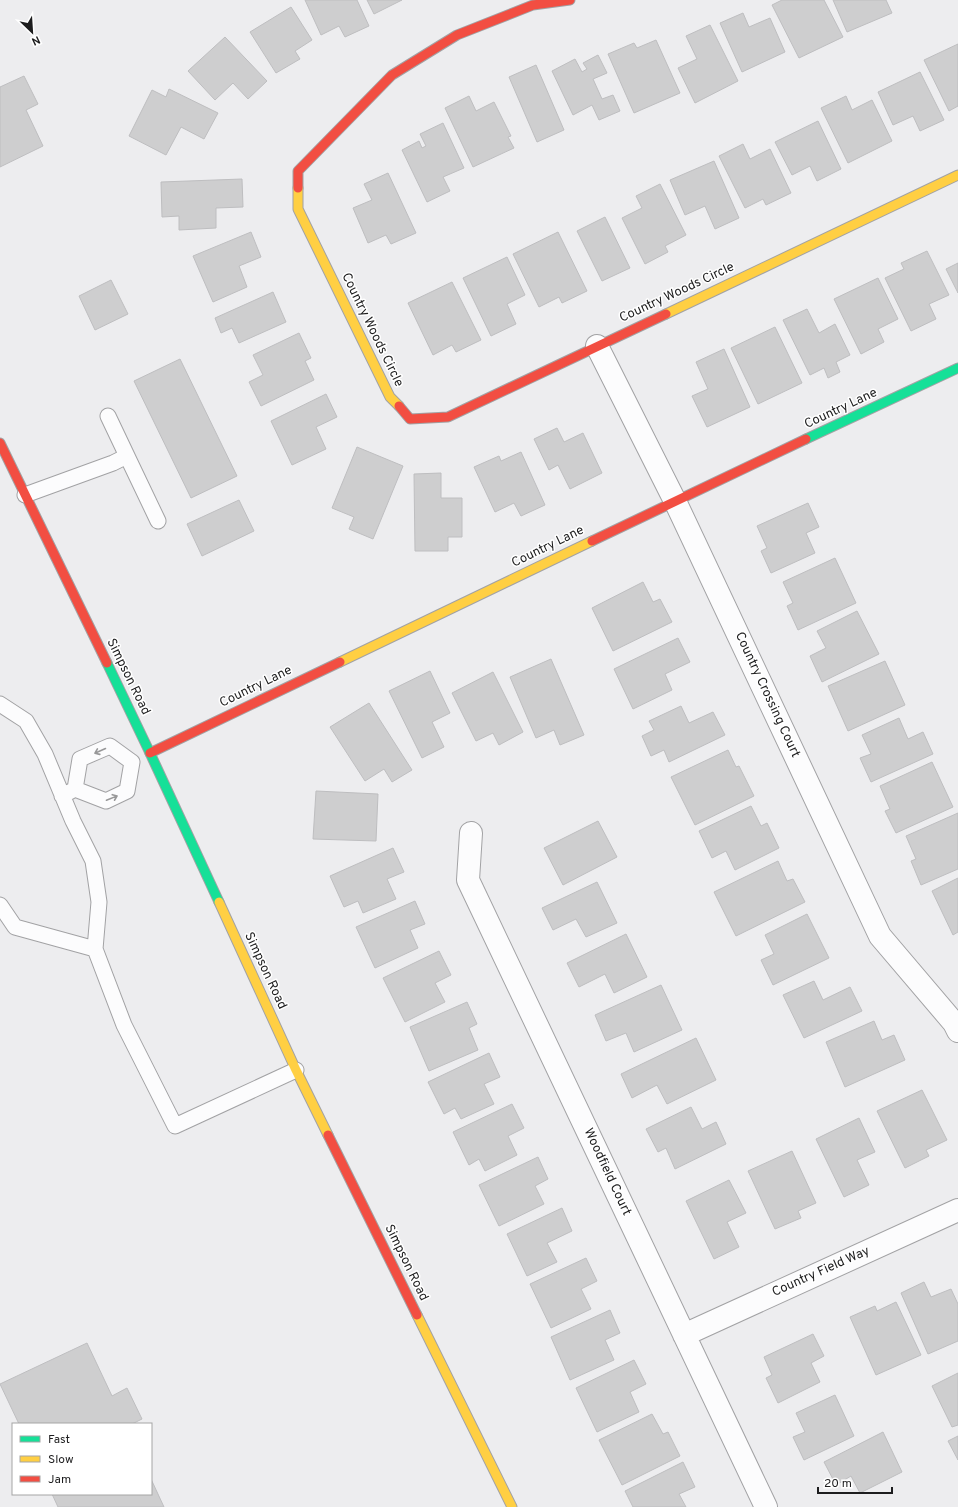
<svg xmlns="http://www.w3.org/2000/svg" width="958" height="1507" viewBox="0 0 958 1507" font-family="Overpass,sans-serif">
<rect width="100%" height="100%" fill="#ededef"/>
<path fill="#cececf" stroke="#bebec0" d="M305 0H357L369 26 345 37 339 26 321 35Z
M367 0H402L374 14Z
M782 0H824L843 37 799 58 772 5Z
M833 0H886L892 13 847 32Z
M291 7 312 40 295 51 300 59 276 73 250 32Z
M743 13 749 27 770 18 785 52 742 72 720 23Z
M710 25 738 81 695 103 678 68 697 59 686 36Z
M225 37 267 81 248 99 233 83 215 100 188 71Z
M656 40 680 93 634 113 608 54 634 43 637 48Z
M958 44V106L949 111 924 60Z
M598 55 607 73 593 79 602 99 613 95 620 111 599 120 592 105 573 115 552 71 575 59 582 72 587 69 583 63Z
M536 65 564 130 537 142 509 77Z
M920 72 944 120 920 131 913 116 893 125 878 92Z
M24 76 38 104 26 110 43 146 0 167V87Z
M169 89 218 113 204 139 181 127 166 155 129 136 152 90 166 97Z
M469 96 476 111 494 102 511 136 508 137 514 148 473 167 445 108Z
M846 96 852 110 872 100 892 141 848 163 821 108Z
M818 121 841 169 817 181 810 166 792 175 775 142Z
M443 123 464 168 443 177 450 191 427 202 402 150 419 141 422 148 426 146 420 134Z
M743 144 750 159 770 149 791 193 766 205 763 199 745 208 719 156Z
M714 161 739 218 715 229 705 206 685 215 670 180Z
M388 173 416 233 391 244 386 235 368 243 353 208 372 200 364 184Z
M242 179 243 207 216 208V228L179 230V216L162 217 161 182Z
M660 184 686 235 665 246 668 252 645 264 622 218 642 208 636 196Z
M605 217 630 268 602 281 577 231Z
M251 232 261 257 239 266 247 287 213 302 193 256Z
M558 232 587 291 562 303 559 297 539 307 513 254Z
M927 251 949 295 929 304 936 319 911 331 885 278 904 269 901 263Z
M507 257 525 295 507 304 516 324 491 336 463 278Z
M958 263V293L946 269Z
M878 278 898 319 878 329 884 342 861 354 834 299Z
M111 280 128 314 95 330 79 296Z
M452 282 481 340 456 352 452 345 433 355 408 303Z
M273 292 286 322 239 343 232 328 221 333 215 318Z
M807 309 819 333 835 324 850 355 836 362 840 372 828 378 824 368 810 375 783 320Z
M775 327 802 383 758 404 731 348Z
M299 333 311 358 305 361 314 380 261 406 249 382 263 375 253 355Z
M724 349 750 407 707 427 692 396 708 389 696 362Z
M180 359 237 476 191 498 134 381Z
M326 394 337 417 316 427 326 449 292 465 271 421Z
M557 428 564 442 583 433 602 473 570 489 558 465 549 470 534 439Z
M357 447 403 466 373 539 349 529 354 517 332 508Z
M521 452 545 505 521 516 514 503 495 512 474 467 499 456 501 461Z
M441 473V498H462V537H448V551H415L414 474Z
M239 500 254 531 202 556 187 524Z
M808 503 819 527 806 533 815 553 771 573 761 551 767 548 757 526Z
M835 558 856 603 798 630 787 606 793 603 783 582Z
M643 582 653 602 660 599 672 622 613 651 592 608Z
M857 611 879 654 822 682 810 656 826 648 817 631Z
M678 638 690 662 665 674 672 690 633 709 614 669Z
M551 659 584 735 560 745 554 730 536 738 510 677Z
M885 661 905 705 848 731 828 686Z
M430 671 450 713 432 722 444 747 422 758 389 691Z
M493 672 523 732 499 745 493 733 476 741 452 693Z
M369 703 412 770 392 782 384 769 365 781 330 727Z
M681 706 689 723 713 712 725 735 669 762 664 750 651 756 642 736 654 730 649 721Z
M899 718 908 739 923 732 933 754 871 782 860 758 871 754 862 735Z
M728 750 736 767 739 766 754 796 695 825 671 777Z
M932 762 953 807 896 833 885 811 890 809 880 786Z
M316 791 378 794 376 841 313 839Z
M751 806 761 826 767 823 779 848 735 870 726 851 712 858 699 831Z
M958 813V869L921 885 911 861 916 859 906 836Z
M598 821 617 857 563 885 544 848Z
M393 848 404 872 387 879 396 899 363 913 358 901 344 907 330 876Z
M778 861 787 881 793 879 805 902 736 936 714 892Z
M958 878V932L953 935 932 891Z
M597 882 617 923 586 937 576 919 553 930 542 908Z
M415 901 425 924 410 930 418 948 375 968 356 927Z
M807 914 829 958 773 985 761 960 774 954 765 935Z
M626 934 647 977 614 993 605 974 579 987 567 963Z
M439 951 451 975 435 983 445 1002 405 1022 383 978Z
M814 981 823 1000 850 987 862 1011 804 1038 783 995Z
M661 985 682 1030 634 1052 626 1033 606 1041 595 1015Z
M467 1002 477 1024 469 1028 478 1050 429 1071 410 1027Z
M874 1021 882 1040 894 1035 905 1060 845 1087 826 1042Z
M696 1038 716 1080 667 1104 657 1085 632 1098 621 1074Z
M489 1053 500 1077 484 1084 494 1104 461 1119 455 1108 444 1114 428 1082Z
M922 1090 947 1140 926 1150 929 1156 905 1168 877 1111Z
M512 1104 524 1128 508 1136 517 1155 485 1171 479 1159 469 1165 453 1132Z
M691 1107 702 1129 716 1122 726 1144 675 1169 666 1148 658 1152 646 1129Z
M859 1118 875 1152 857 1160 869 1185 844 1197 816 1139Z
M792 1151 816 1203 798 1211 801 1218 775 1229 748 1171Z
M538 1157 548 1179 535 1186 544 1204 499 1226 479 1185Z
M729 1180 746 1213 727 1222 739 1247 714 1259 686 1201Z
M562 1208 572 1231 547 1243 557 1262 527 1276 507 1234Z
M586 1258 597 1281 581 1289 591 1309 551 1328 530 1284Z
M924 1282 931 1297 951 1289 958 1304V1341L928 1354 901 1293Z
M896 1302 921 1355 876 1375 850 1317 875 1306 877 1311Z
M610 1310 620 1333 605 1340 614 1360 570 1380 551 1337Z
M813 1334 824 1356 811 1363 820 1382 778 1403 766 1378 772 1375 764 1357Z
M87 1343 112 1396 127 1388 142 1419 132 1424H19L0 1384Z
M634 1360 646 1384 630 1392 639 1412 597 1432 576 1388Z
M958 1373V1425L952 1427 932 1386Z
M835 1395 854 1436 804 1460 793 1437 805 1432 796 1413Z
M652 1414 663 1434 668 1432 680 1456 622 1485 599 1440Z
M883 1432 902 1472 860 1493 851 1476 836 1485 824 1462Z
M958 1436V1460L948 1441Z
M683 1462 695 1487 679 1494 686 1507H633L625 1491Z
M151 1479 164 1507H58L52 1494H151Z"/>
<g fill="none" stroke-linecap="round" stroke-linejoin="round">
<g stroke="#a2a2a4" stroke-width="17">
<path id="lane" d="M127 456 158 521
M25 495 113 463 127 456 108 416
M0 704 26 721 45 754 73 821 93 861 99 902 95 949 124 1025 175 1126 296 1070
M75 789 80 759 110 746 132 762
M62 796 75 789 106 801 127 791 132 762
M0 905 15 927 95 949"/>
</g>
<g stroke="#a2a2a4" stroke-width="24">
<path id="street" d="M597 346 675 501 880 936 954 1023 958 1031
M471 833 468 880 766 1507
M684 1335 958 1210"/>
</g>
<g stroke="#a2a2a4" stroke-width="11">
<path id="fast" d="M806 439 958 368
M107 663 150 753 219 902"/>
</g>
<g stroke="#a2a2a4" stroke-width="11">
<path id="slow" d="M298 188V209L390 397 399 406
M666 314 958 175
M340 662 592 541
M219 902 296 1070 328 1135
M417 1315 512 1507"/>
</g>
<g stroke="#a2a2a4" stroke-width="11">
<path id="jam" d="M298 188V171L392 75 457 35 533 5 570 0
M399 406 410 419 448 417 666 314
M0 443 107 663
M592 541 806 439
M150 753 340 662
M328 1135 417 1315"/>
</g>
<use href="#lane" stroke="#fcfcfd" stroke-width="15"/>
<use href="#street" stroke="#fcfcfd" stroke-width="22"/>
<use href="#fast" stroke="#16e098" stroke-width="9"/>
<use href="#slow" stroke="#ffcf43" stroke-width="9"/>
<use href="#jam" stroke="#f24e42" stroke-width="9"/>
</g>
<defs><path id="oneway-shaft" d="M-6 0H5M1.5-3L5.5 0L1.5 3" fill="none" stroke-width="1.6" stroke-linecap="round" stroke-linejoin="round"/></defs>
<g stroke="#989899">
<use href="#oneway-shaft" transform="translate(100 751) rotate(156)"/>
<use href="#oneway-shaft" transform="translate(112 798) rotate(-22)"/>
</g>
<g text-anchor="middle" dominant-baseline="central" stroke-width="3" stroke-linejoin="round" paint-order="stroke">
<g font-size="13" fill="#1d1d1e" stroke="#fff">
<text transform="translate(677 293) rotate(-25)">Country Woods Circle</text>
<text transform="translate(372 330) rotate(64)">Country Woods Circle</text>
<text transform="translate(841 409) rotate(-25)">Country Lane</text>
<text transform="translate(548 547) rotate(-26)">Country Lane</text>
<text transform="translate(128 677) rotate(64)">Simpson Road</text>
<text transform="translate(256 687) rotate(-26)">Country Lane</text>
<text transform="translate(767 695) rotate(65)">Country Crossing Court</text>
<text transform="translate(265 971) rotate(65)">Simpson Road</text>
<text transform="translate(607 1172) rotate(65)">Woodfield Court</text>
<text transform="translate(406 1263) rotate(64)">Simpson Road</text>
<text transform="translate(821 1272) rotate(-24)">Country Field Way</text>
</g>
</g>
<rect x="12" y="1423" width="140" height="72" fill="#ffffff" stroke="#a5a5a5"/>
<rect x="20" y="1436" width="20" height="6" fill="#16e098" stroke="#a5a5a5"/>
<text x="48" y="1443" font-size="12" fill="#1d1d1e">Fast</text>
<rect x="20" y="1456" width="20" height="6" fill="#ffcf43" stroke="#a5a5a5"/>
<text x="48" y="1463" font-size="12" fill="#1d1d1e">Slow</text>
<rect x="20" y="1476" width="20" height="6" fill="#f24e42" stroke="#a5a5a5"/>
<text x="48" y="1483" font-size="12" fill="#1d1d1e">Jam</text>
<g transform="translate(32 32) rotate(155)" stroke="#ffffff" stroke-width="3" paint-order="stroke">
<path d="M0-3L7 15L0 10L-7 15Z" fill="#1d1d1e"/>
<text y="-6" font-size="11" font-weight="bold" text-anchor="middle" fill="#1d1d1e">N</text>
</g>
<path d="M818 1487v6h74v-6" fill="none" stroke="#1d1d1e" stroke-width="2"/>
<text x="824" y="1487" font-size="12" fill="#1d1d1e" stroke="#ffffff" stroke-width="3" paint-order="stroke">20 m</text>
</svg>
